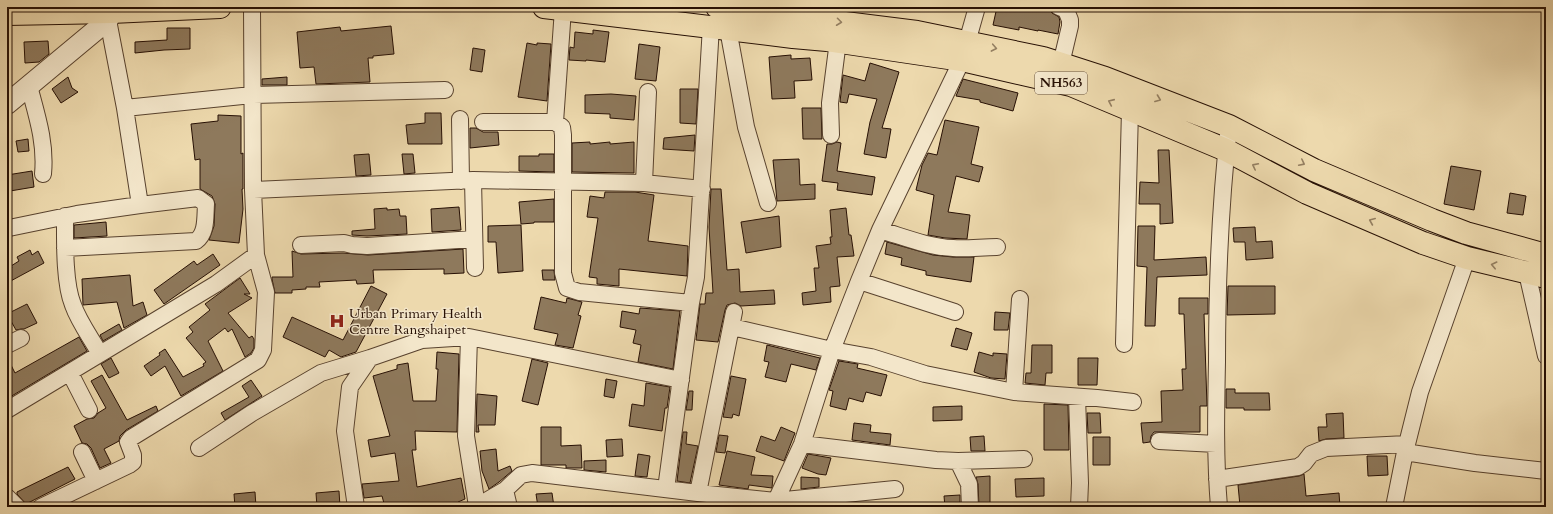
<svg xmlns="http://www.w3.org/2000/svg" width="1553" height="514" viewBox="0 0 1553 514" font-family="Cardo,serif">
<rect width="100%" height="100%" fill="#edd9ad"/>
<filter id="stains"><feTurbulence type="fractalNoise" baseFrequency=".005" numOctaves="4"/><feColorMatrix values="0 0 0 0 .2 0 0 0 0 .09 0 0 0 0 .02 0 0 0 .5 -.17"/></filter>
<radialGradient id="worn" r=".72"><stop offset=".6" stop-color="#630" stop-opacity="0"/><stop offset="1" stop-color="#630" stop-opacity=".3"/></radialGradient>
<path fill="#8e795c" stroke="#271004" d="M997 7H1042L1050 10 1052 13 1059 17 1060 22 1058 34 1038 30V31L1019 27V30L993 25Z
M391 26 394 54 373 56V58H368L370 82 316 84 314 67 300 68 297 32 340 27 341 31Z
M167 28H190V49L164 50 135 53V42L167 40Z
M593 30 609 32 605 62 586 60V61L569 60 570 47 574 48 575 32 593 34Z
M48 41 49 54 39 62 25 63 24 42Z
M527 43 537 45V43L551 44 547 101 518 97Z
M639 44 660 47 656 81 635 79Z
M473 48 485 50 482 72 470 70Z
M791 55V59L810 58 812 80 794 81 795 98 772 99 769 57Z
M870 63 899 72 882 128 891 129 886 158 864 154 870 122 877 99 849 94 847 103 840 102 843 75 865 81Z
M68 77 72 88 78 92 61 103 52 89Z
M287 77V85H262V79Z
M963 79 1018 93 1013 111 980 102V100L956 96Z
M680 89H698L696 124 680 123Z
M611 94 636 96 634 120 610 118V114L585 113V95Z
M802 108H821L822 139H803Z
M425 113H441L442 144H408L406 125 425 123Z
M218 115 241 116V154L243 153V189H242L243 209 239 243 209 240 214 226 215 204 212 196 200 189V159L195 160 191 124 218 121Z
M945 120 979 127 971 164 983 167 979 182 956 176 948 212 970 215 967 239 945 238 928 235 934 195 916 190 922 165 928 153 937 155Z
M470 128H476L483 132H498L499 145 470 148Z
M695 135 694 151 663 149 664 138Z
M28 139 29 151 18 152 16 141Z
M590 142V144L610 142V144L634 142V173L572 172V143Z
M837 142 841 143 837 171 875 177 872 195 837 190 838 183 822 181 827 144H832Z
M1158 150H1169L1173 223 1160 224V204H1139L1140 182 1159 183Z
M369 154 371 175 356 176 354 155Z
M402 154H413L415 173 404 174Z
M539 154H554V172L519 171V156H539Z
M799 159 800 185 815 184V199L777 201 773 160Z
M1451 166 1481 171 1474 210 1444 204Z
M32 171 34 187 10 191 7 175Z
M711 189H721L727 270 739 269 740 292 774 290 775 304 741 306 735 303 727 305 725 310 718 342 696 340 700 304H705L706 293H713L709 227Z
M605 192H635L654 195 648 241 688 246 687 276 619 269V286L597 284V278L589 277 598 218 587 217 590 196 604 198Z
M1510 193 1526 196 1523 215 1507 213Z
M554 199V222H534V223L521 224 519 202Z
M459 207 461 230 432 232 431 209Z
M387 208V210L399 209 400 216H406L407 234 367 236 352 235V231L375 229 374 209Z
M846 208 849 235H851L854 256 837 257 840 286 830 287 831 302 803 305 802 293 816 291 814 268H819L816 246 831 244 830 237H832L830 210Z
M779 216 781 247 746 253 741 222Z
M106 222 107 236 74 238V225Z
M521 225 523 271 498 273 496 242H488V226Z
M1138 226H1155L1154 260 1206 257 1207 275 1157 277 1155 326H1145L1147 267 1137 266Z
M1255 227 1256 242 1272 241 1273 258 1246 260 1245 242H1234L1233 228Z
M887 242 933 255 953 257H974L971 282 926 275V271L901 265 902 258 885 254Z
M463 249 464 273 444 274V269L373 270 374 283 357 284 356 280 319 282 320 287H306V289L292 290V293H275L272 279V277H293L292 251 301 254 343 253 368 255Z
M30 250 32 255 38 251 44 263 7 283V270L12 268 11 266 19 261 17 257Z
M213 254 220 265 164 304 154 290 194 261 197 265Z
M542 270H554L555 280H543Z
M130 275 133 306 143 302 147 315 124 328 117 302 83 305 82 279Z
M240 278 250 294H244L252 298 228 313 249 338 252 336 254 339V348L251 353 245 357 232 329 228 332 225 328 208 341 223 371 181 396 165 366 151 376 144 366 160 355 159 353 165 349 183 377 204 366 203 364 206 362 186 338 193 332 189 327 210 310 205 304Z
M371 286 387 294 356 352 341 357 329 350 325 357 283 337 292 317 343 340Z
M1228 286H1275V314L1227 315Z
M541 297 566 303 567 298 582 302 578 315 581 316 573 348 555 345 558 334 534 329Z
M1179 298H1208V314H1204L1207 406H1200V432H1154L1151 436 1150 442 1143 443 1141 423 1162 422 1161 391 1183 390 1182 369H1186L1184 314H1179Z
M27 304 37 323 24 329H21L16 330 7 314Z
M640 308 680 311 673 369 638 362 641 345 633 343 636 330 620 327 622 311 639 314Z
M995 312 1010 313 1008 330H994Z
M119 324 122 330 103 341 100 335Z
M956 328 972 333 967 350 951 346Z
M79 337 87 351 10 397 7 391V357L15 373Z
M767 345 820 358 816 370 791 364 786 382 765 377 769 362 764 361Z
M1032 345H1052V373H1046L1045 385 1025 383 1026 373H1031Z
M437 352 459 354 457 432 415 431 416 450H412L417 487 461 478 465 499 458 502 459 507H385L382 496 364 498 362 484 399 481 395 453 371 457 368 440 390 436 373 376 397 369V365L408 363 413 401H436L438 369H436Z
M979 352 993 356V353L1007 354 1005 379 991 378 974 372Z
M111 358 119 373 109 378 101 364Z
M1078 358H1098L1097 385H1078Z
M532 359 548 363 538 405 522 401Z
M839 361 858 364 857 368 887 375 881 396 866 392 863 402 849 398 846 410 830 406 833 391 829 390Z
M102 375 127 420 156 406 158 411 126 430 120 436 119 441 104 449 111 463 100 468 91 448 87 444 82 443 74 426 87 419 94 418 98 413 106 408 91 381Z
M731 376 746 379 739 416 733 414 732 418 723 417Z
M606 379 617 381 614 398 604 396Z
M251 380 262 396 225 420 221 413 249 397 242 386Z
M646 383 670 387 667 408H665L662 431 629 426 632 404 644 406Z
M1226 389H1235V393H1269L1270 410H1244V408H1226Z
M689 391H693L692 410H686Z
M477 394 497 396 495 425H478L479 432H476Z
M1044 404 1068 405 1069 450H1044Z
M962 406V420L933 421V407Z
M1087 413H1100L1101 433H1088Z
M1343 413 1344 438 1326 439 1319 441 1318 427H1327L1326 414Z
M854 423 871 425 870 432 891 434 890 445 852 440Z
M541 427H561V446L581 445 582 468H566V465H541Z
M781 427 795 433 784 461 756 451 761 436 775 441Z
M683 432H687L686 444 698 446 690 483 677 481Z
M719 435 728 436 725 453 716 452Z
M984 436 985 451H971L970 437Z
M1093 437H1110V465H1093Z
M622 439 623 456 607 457 606 440Z
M496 449 498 471 510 466 512 471 499 482 489 489 482 471 480 451Z
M727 451 755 457 751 475 773 476 772 488 749 485 748 489 719 485Z
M638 454 650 456 647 477 635 476Z
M808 454 831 458 826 475 818 474 802 468Z
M1367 456H1387L1388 475 1368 476Z
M606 460V472L584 470V461Z
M68 467 75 479 26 504 17 494V492Z
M1304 474 1306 496 1339 493 1340 507H1290V505L1267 506 1266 504 1240 506 1238 485 1299 476Z
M990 476V507H979L978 484 976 477Z
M801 477 819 478V487L801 489Z
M1044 478V496L1016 497 1015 479Z
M339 491 340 507H317L316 493Z
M255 492 256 507H235L234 494Z
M552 493 554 507H538L536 494Z
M960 495V507H945L944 496Z"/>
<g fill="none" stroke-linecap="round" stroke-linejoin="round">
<g stroke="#58422e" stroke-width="18">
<path id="minor" d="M1059 7 1066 10 1070 20V26L1061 64
M563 9 555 122 562 127 563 135V273L567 288 579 292 691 303
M108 20 125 108 252 95 445 90
M728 29 746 127 768 203
M29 86C37 116 46 143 43 174
M460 119 461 181
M483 122H555
M831 135 830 103 838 41
M473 180 475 268
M644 183 648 92
M253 190 473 180 644 183 702 189
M65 216C65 241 64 283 73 305 79 322 91 338 100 354
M9 228 77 214 140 205
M880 230C904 237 928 247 953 248 967 249 982 247 997 247
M301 245 344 243 352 245 367 246 474 239
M65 248 196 241C207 233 205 217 206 204L198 198 140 205 125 108
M1527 273 1546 356
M859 281 955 312
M732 327 832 350 871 357 925 374 1014 392 1097 398 1133 402
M469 337 466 436 477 506
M1124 344 1130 110
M7 345 21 338
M70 373 89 410
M1014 392 1020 299
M1077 397 1080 483 1079 507
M7 410 216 284 256 255
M1159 441 1216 444
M802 444 936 460 958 461 1024 459
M199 448 252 413 321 373 370 358
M82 452 96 481
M1405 452 1475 463 1546 471
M958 461 969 484 970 507
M1217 479 1298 467 1304 463 1311 454 1326 448 1407 444
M666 489 691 303 696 277 711 26
M505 490 509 507
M698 493 734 312
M7 497 17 507
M41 507 129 465 133 462V455L128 442 131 438 258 360 263 350 266 292 256 255 253 190 252 7
M356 507 345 431 350 387 370 358 422 340 469 337 681 380
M476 507 505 490 521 475 532 473 698 493 775 501 895 489
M773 507 802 444 832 350 859 281 880 230 962 60 977 7
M1219 507C1215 459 1216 410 1217 362 1217 283 1220 204 1229 126
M1394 507 1405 452 1420 392 1467 258"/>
</g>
<g stroke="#58422e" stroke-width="22">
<path id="tertiary" d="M7 104 108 20 111 12"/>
</g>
<g stroke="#271004" stroke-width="24">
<path id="trunk" d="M544 7 793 37 827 40 962 60 1071 85 1226 150 1307 193 1423 243 1467 258 1546 277
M717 7 917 32 1043 58 1105 78 1229 126 1314 170 1432 220 1466 233 1546 255
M7 14 111 12 220 7"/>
</g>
<use href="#minor" stroke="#f3e6ca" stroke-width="16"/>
<use href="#tertiary" stroke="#f3e6ca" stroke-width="20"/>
<use href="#trunk" stroke="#edd9ad" stroke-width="22"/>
</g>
<defs><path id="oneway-chevron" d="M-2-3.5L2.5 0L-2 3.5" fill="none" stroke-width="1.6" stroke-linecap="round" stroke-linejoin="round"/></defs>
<g stroke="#947f61">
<use href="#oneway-chevron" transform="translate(839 22) rotate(7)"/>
<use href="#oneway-chevron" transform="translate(994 48) rotate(11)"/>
<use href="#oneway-chevron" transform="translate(1158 99) rotate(21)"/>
<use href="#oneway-chevron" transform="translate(1111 102) rotate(-156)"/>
<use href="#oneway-chevron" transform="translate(1302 163) rotate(27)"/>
<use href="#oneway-chevron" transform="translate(1255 166) rotate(-153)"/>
<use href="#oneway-chevron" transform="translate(1372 221) rotate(-157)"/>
<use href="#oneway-chevron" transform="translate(1494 265) rotate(-167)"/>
</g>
<defs>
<g id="hospital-bare" transform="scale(1.2)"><path d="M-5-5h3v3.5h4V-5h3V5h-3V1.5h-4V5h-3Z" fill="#8f2418" stroke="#f3e6ca" stroke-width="2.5" paint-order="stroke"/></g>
</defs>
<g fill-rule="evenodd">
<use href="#hospital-bare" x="337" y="321"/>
</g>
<g text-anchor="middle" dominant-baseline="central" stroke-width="3" stroke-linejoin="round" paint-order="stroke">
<rect fill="#f3e6ca" stroke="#64503f" stroke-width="1" x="1035" y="72" width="52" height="22" rx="3"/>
<g font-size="13" font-weight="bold" fill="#271004">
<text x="1061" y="83">NH563</text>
</g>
<g font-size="14" fill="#271004" stroke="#f3e6ca" text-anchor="start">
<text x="349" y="313">Urban Primary Health<tspan x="349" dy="16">Centre Rangshaipet</tspan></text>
</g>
</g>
<rect width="1553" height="514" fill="none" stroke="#edd9ad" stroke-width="24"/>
<rect x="8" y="8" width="1537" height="498" fill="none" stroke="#271004" stroke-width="2"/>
<rect x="12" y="12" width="1529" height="490" fill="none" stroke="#271004"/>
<rect width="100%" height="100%" filter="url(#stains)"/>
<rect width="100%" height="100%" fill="url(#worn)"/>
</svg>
